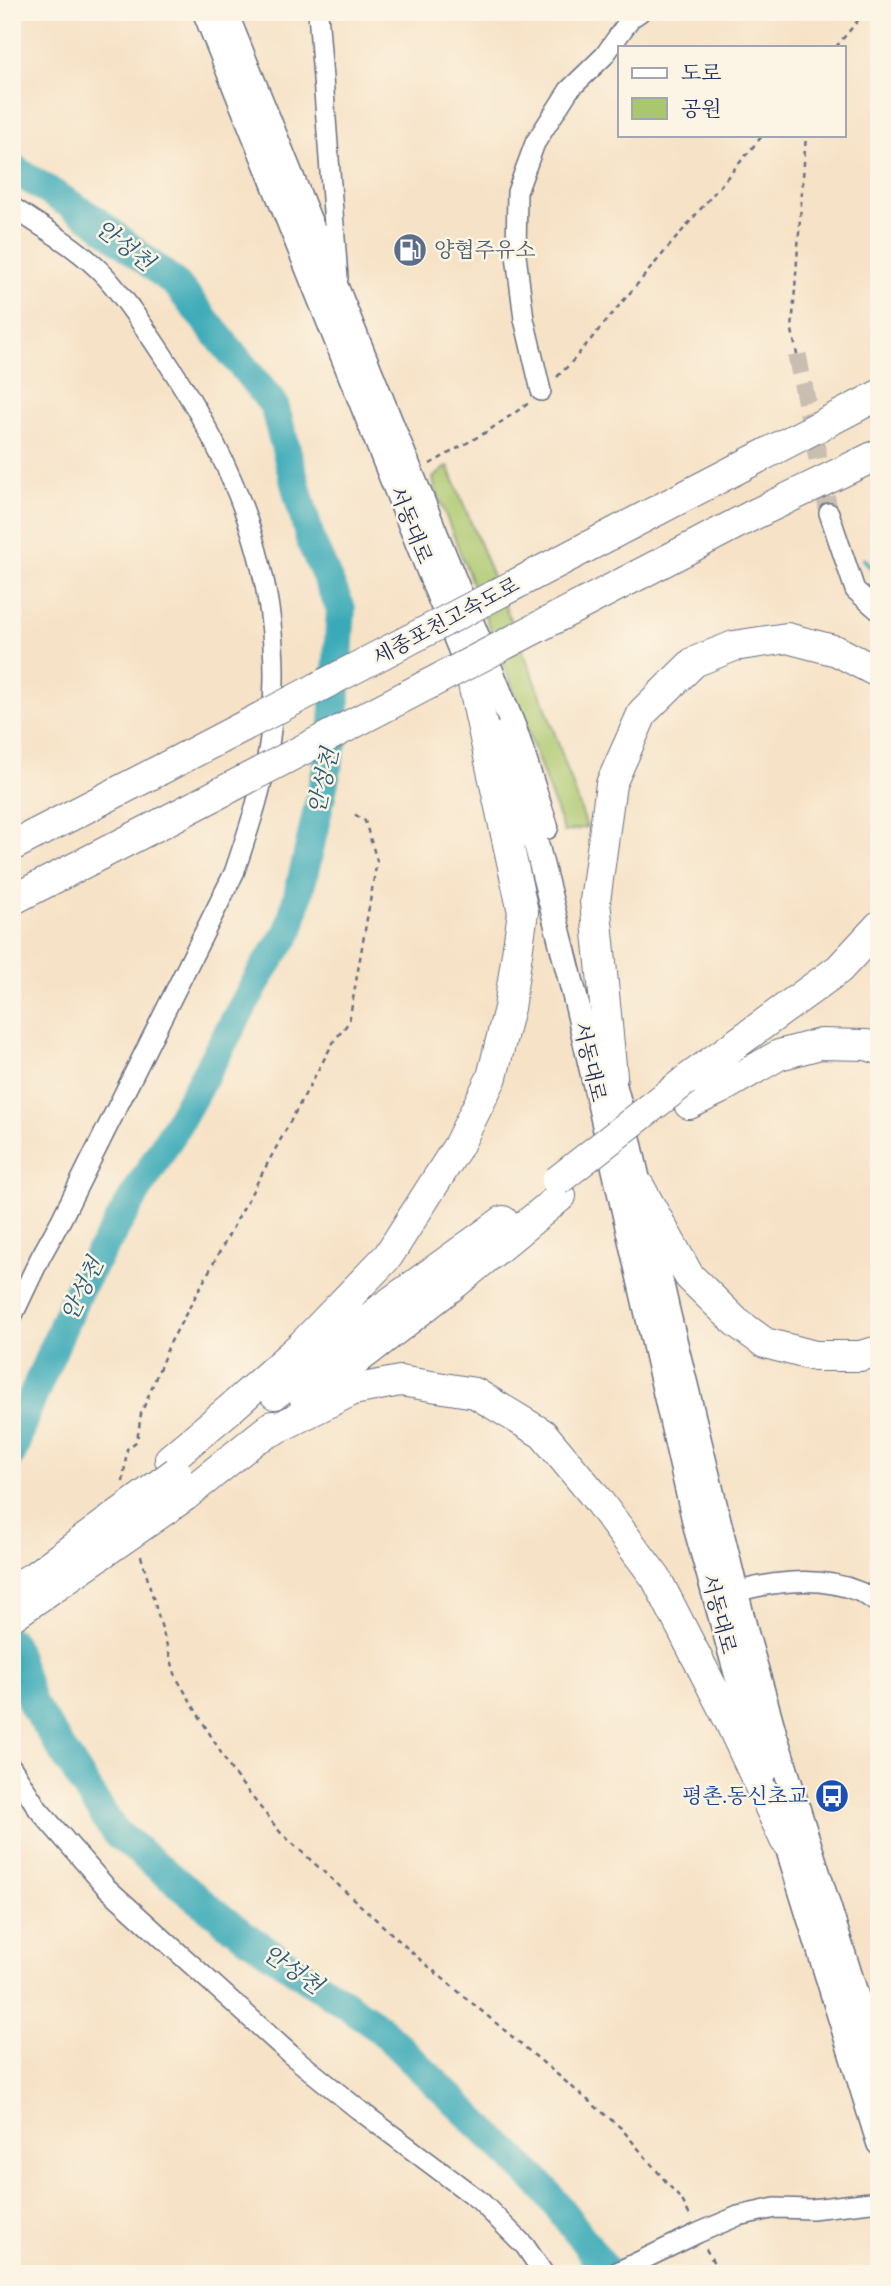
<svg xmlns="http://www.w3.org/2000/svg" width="891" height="2286" viewBox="0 0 891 2286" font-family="'IM FELL Great Primer','Noto Serif KR',serif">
<rect width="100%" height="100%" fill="#fcf5e5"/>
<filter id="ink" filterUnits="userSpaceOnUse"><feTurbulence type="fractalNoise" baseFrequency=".0143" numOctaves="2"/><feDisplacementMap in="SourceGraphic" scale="14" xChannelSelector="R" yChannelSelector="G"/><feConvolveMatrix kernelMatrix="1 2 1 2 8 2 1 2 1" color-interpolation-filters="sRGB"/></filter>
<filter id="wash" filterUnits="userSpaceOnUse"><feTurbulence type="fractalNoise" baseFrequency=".00686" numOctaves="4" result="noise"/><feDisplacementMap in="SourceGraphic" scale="28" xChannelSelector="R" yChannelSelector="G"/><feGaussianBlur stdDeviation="1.57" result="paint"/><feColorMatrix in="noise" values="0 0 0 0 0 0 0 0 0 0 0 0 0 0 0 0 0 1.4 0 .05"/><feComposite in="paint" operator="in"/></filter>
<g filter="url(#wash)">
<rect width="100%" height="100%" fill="#f6e2c6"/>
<path fill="#abc76d" stroke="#637b66" stroke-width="2" d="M448 466 546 708 587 827 564 832 502 659 435 488 433 478Z"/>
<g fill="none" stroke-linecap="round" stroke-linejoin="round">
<path stroke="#3aaab8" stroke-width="5" d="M864 560 879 575"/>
<path stroke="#3aaab8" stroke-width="30" d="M12 168 95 220 177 285 274 405 311 542 341 609 333 740 307 859 289 931 264 968 174 1130 80 1286 26 1412 12 1453
M12 1643 32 1703 114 1831 230 1925 376 2025 544 2188 609 2274"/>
</g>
</g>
<g filter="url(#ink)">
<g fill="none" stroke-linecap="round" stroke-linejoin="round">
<path stroke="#cabeb1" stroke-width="19" stroke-dasharray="19 10" stroke-linecap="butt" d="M797 355 829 513"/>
<g stroke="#686e82" stroke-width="22">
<path id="minor" d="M318 12 338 278
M12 207C45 229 79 248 106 277 127 301 145 328 162 354 239 469 287 589 271 729 266 779 250 826 234 873L61 1220 40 1258 12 1317
M541 391 524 319 516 255 517 192 535 143 569 90 604 56 631 18 640 12
M829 513 855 590 879 611
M723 1596C765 1582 818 1574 860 1592 866 1595 873 1600 879 1604
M12 1768 38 1809 106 1887 290 2054 359 2110 480 2201 525 2246 544 2274
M613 2274 698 2233 738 2216 775 2208 812 2209 879 2201"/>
</g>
<g stroke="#686e82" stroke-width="27">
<path id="major" d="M205 12 473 681
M225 12 514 728 546 827
M494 734 537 847 578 1009 697 1532 764 1772
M607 1058 628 1136 667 1309 746 1633 775 1736 879 2068
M780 1823 879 2143"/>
</g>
<g stroke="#686e82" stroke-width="32">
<path id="highway" d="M631 524 879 395
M640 574 753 515 879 454
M12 846 156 772
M12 900 162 823
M612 1076 595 901 611 784 643 712 694 662 734 646 787 638 837 651 879 673
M685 1081 839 969 879 926
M689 1104 720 1089 779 1055 820 1044 867 1045 879 1049
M639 1186 689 1276 736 1322 765 1343 815 1356H860L879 1351
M275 1394 381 1309 503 1221
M305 1400 456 1283 561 1196
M256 1439 353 1390 400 1381 475 1393 543 1434 593 1494 656 1578 729 1720 785 1840
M170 1459 230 1409 302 1345 388 1256 458 1146 492 1077 509 1008 523 912 472 679
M185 1496 272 1426"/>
</g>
<path stroke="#686e82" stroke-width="2.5" stroke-dasharray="5 5" stroke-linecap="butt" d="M12 24 15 26
M836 47 865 12
M797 355 792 330 806 135
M557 377 570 364 763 135
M430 464 488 431 529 403
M123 1482 127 1449 137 1441 141 1414 169 1345 334 1041 349 1022 377 861 365 821 351 812
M141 1556 176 1677 233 1773 280 1832 416 1956 621 2128 683 2202 691 2218
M706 2249 720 2274"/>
<use href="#minor" stroke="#fff" stroke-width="19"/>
<use href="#major" stroke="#fff" stroke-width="24"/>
<use href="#highway" stroke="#fff" stroke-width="30"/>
<g stroke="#686e82" stroke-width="32" stroke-linecap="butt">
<path id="highway-bridge" d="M156 772 631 524
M162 823 640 574
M557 1181 685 1081
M12 1589 32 1578 176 1472
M12 1616 185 1496"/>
</g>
<use href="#highway-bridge" stroke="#fff" stroke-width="30"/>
</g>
</g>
<defs>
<g id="fuel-disc" transform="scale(1.75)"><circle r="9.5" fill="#5c6f8a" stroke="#fcf5e5"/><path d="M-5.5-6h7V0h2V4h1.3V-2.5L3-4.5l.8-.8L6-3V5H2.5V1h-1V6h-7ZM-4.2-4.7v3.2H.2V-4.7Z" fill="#fff"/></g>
<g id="bus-disc" transform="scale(1.75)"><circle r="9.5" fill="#1a4fb4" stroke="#fcf5e5"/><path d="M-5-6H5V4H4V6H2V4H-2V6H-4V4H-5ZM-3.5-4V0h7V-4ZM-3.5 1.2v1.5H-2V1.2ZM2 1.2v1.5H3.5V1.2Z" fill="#fff"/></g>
</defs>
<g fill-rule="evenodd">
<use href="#fuel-disc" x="410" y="250"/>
<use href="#bus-disc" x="832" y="1796"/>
</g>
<g text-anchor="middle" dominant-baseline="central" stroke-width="5" stroke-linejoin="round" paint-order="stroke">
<g font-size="21" fill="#4e5e75" stroke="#fcf5e5" text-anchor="start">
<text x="434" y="250">양협주유소</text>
</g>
<g font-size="21" fill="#1b2f5e" stroke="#fcf5e5">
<text transform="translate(411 525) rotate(68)">서동대로</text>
<text transform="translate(446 621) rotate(-28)">세종포천고속도로</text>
<text transform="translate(590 1062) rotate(77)">서동대로</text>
<text transform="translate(719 1614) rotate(75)">서동대로</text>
</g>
<g font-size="21" fill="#164399" stroke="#fcf5e5" text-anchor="end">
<text x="808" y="1796">평촌.동신초교</text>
</g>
<g font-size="23" font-style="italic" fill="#265a7e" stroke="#fcf5e5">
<text transform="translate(125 245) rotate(38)">안성천</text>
<text transform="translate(323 781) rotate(-77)">안성천</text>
<text transform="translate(82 1289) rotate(-64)">안성천</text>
<text transform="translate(293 1969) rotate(35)">안성천</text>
</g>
</g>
<rect width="891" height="2286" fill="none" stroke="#fcf5e5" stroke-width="42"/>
<rect x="618" y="46" width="228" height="91" fill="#fcf5e5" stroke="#a2a6af" stroke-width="2"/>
<rect x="632" y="68" width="35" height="10" fill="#ffffff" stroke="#a2a6af" stroke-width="2"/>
<text x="681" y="80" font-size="21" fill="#1b2f5e">도로</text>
<rect x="632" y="98" width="35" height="21" fill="#abc76d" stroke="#a2a6af" stroke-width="2"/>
<text x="681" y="116" font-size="21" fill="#1b2f5e">공원</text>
</svg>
